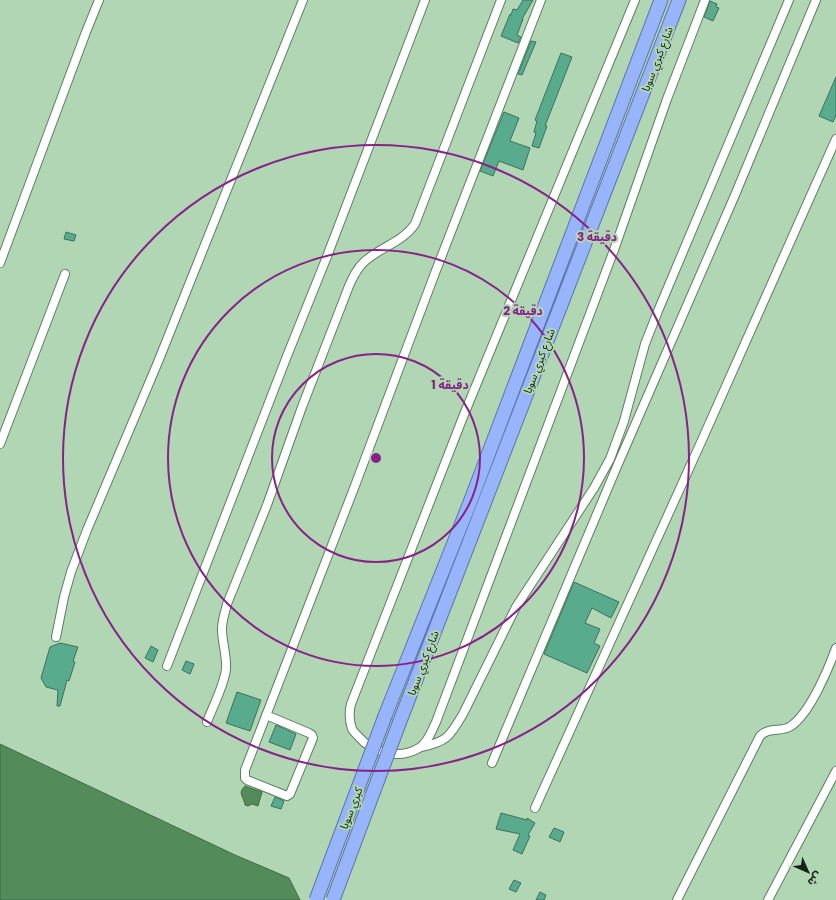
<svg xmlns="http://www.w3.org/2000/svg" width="836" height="900" viewBox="0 0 836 900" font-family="Poppins,'Noto Sans Arabic',sans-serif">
<rect width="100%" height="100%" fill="#b0d6b3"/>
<path fill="#538b5a" stroke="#406c46" d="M0 744 235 855 289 878 300 900H0Z
M245 786 262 792 258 806 252 804 248 806 245 805C244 797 237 793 245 786Z"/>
<path fill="#58ac8d" stroke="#3e705c" d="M523 0H533L522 19H523L517 35 521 37 518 43 501 36 510 14 511 15 513 9 517 10Z
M710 1 717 4 716 7 719 8 713 21 704 17Z
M531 41 536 42 522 75 518 74Z
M561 53 572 57 545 126H547L539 148 532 146 536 133 534 132 537 121 535 120Z
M836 77V115L833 122 819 116Z
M504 112 519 118 510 141 530 148 523 170 499 161 493 176 480 171Z
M66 232 76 235 74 241 64 239Z
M574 582 619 602 611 618 592 608 585 623 600 629 594 643 600 646 587 673 544 654Z
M60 643 78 647 73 661 75 662 69 681 67 680 60 706H57L58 690 46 687 41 678 50 647Z
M151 646 158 650 153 662 145 658Z
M186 661 194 664 190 674 182 670Z
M237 692 261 700 250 731 226 723Z
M276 725 296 734 290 750 269 742Z
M275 797 284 801 281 809 271 806Z
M501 813 527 820V818L535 823 528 835 530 836 522 854 513 850 520 834 496 829Z
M554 828 564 832 560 842 549 837Z
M514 880 521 883 516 892 509 889Z
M540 892 546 895 544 900H536Z"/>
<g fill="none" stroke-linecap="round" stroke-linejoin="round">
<g stroke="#5c7f5f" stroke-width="10">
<path id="minor" d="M635 0 463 417 351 704C349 712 349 720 352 729 353 731 356 734 358 736 372 753 399 760 419 748 428 743 432 730 436 722L614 250 667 99 705 0
M0 263 86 32 99 0
M0 444 65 274
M56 637 64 597 71 572 87 530 158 362 303 0
M167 666 287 356 326 259 425 0
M266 715 309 733 312 735 313 738 290 794 287 796 247 780 245 778V770L356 483 435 273 541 0
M207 722C213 706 224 686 226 669 227 656 222 642 222 629 222 620 225 613 227 604L267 505 302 407 349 286C353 277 357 268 364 262 380 247 403 242 415 224L501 0
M421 747C447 742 450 736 463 714L516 607 594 488 610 459 624 421 645 344 658 311 789 0
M492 763 618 464 735 195 816 0
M535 808 702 440 836 139
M677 900 760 736C770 726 781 733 791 726 810 713 828 670 836 648
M768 900 836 771"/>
</g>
<g stroke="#5a75aa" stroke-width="15">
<path id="trunk" d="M385 716 469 505 661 0
M400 721 679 0"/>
</g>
<use href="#minor" stroke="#fff" stroke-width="8"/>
<use href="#trunk" stroke="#98b4fa" stroke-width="13"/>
<g stroke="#5a75aa" stroke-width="15" stroke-linecap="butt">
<path id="trunk-bridge" d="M316 900 385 716
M333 900 400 721"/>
</g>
<use href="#trunk-bridge" stroke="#98b4fa" stroke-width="13"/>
</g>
<g fill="none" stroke="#88228a" stroke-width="2">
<circle cx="376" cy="458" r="104"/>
<circle cx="376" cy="458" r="208"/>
<circle cx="376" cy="458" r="313"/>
</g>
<g text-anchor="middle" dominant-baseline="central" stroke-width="4" stroke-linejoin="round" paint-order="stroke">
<g font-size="11" fill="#142316" stroke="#b0d6b3">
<text transform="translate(657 59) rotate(-69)">شارع كبري سوبا</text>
<text transform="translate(539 361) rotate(-69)">شارع كبري سوبا</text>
<text transform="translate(423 663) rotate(-69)">شارع كبري سوبا</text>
<text transform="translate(351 808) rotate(-69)">كبري سوبا</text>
</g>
</g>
<circle cx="376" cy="458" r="6" fill="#88228a" stroke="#b0d6b3" stroke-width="2"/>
<g font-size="12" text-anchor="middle" font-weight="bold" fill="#88228a" stroke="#b0d6b3" stroke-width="4" stroke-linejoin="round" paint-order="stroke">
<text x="597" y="241">3 دقيقة</text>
<text x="523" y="315">2 دقيقة</text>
<text x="450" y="389">1 دقيقة</text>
</g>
<g transform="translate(808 872) rotate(135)" stroke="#b0d6b3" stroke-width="3" paint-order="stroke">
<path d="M0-3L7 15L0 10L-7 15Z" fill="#142316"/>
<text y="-6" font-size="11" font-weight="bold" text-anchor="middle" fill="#142316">ش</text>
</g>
</svg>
